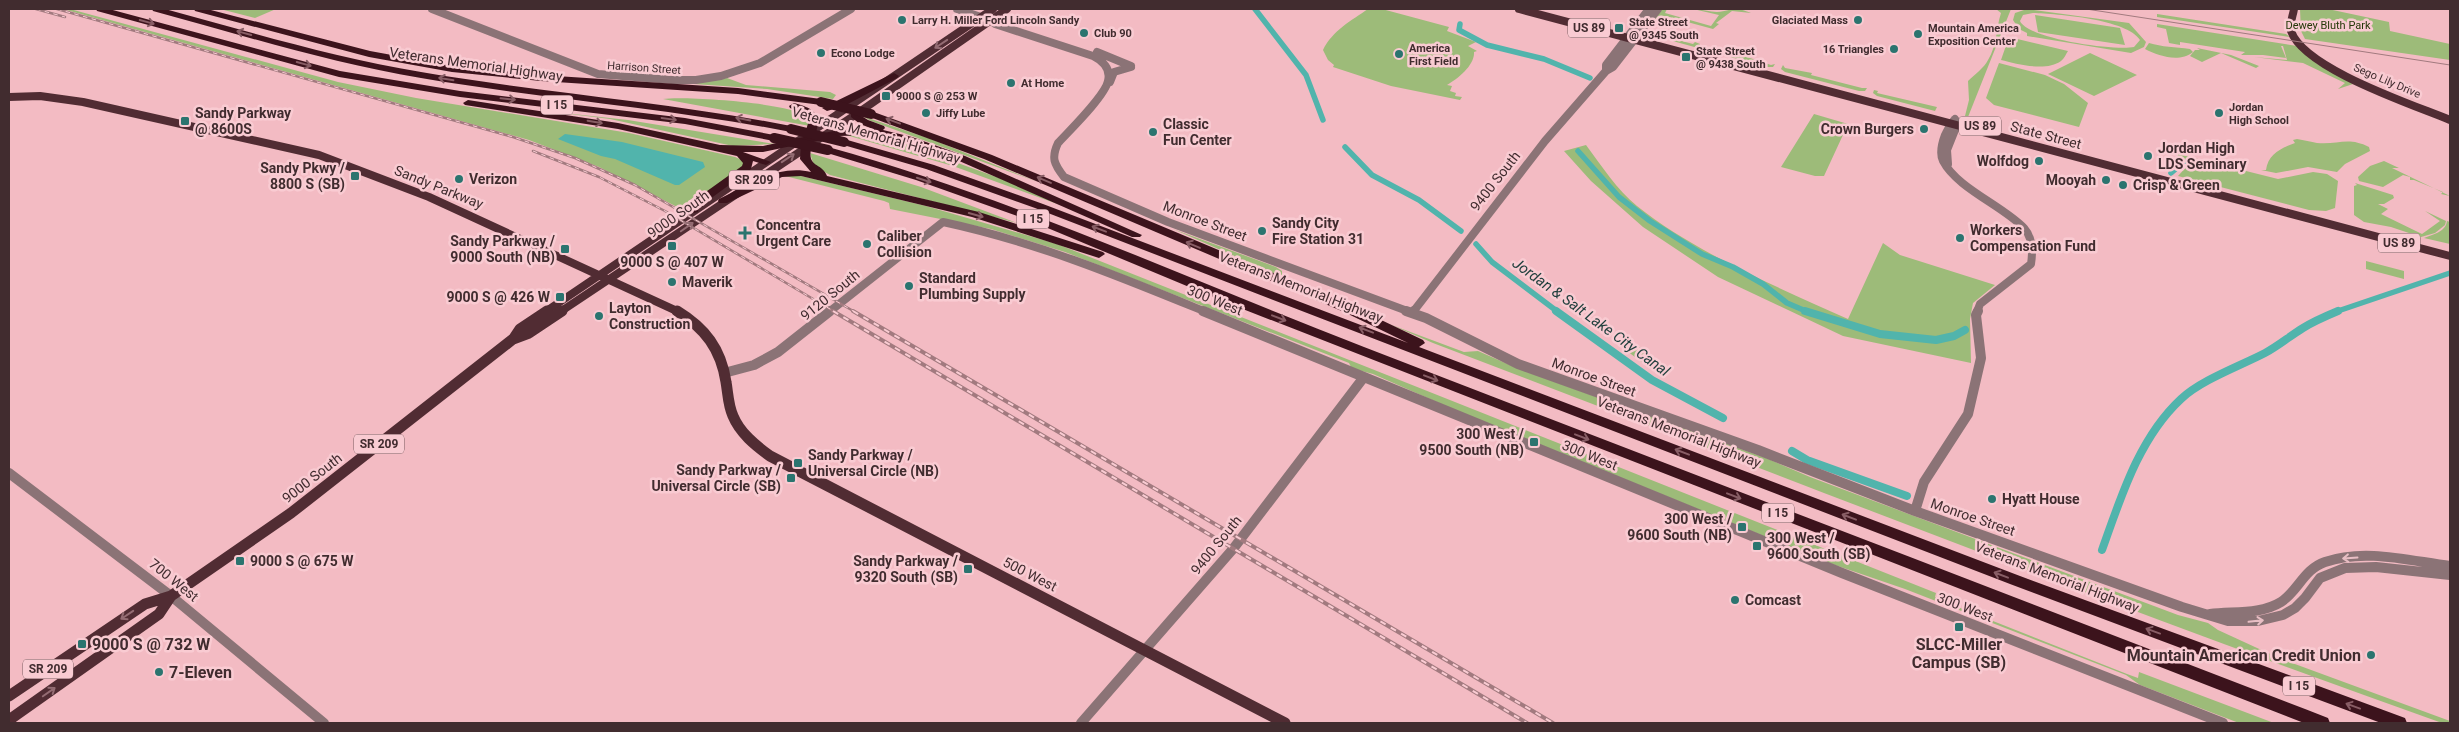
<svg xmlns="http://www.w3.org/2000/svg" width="2459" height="732" viewBox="0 0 2459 732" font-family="Roboto,sans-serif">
<rect width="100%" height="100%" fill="#f3bbc3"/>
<path fill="#9dbb79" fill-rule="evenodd" d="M63 9H70L338 82 416 98 629 133 735 157 742 160 744 165 720 185 683 210 599 167 529 140Z
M220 9H276L255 18Z
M1368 9H1382L1449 27 1447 31 1476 42 1468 46 1477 51 1474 52C1475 65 1458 79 1447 85L1452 86 1450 91 1456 93 1455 96 1462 97 1460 100 1391 86 1333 67 1334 65 1328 60 1323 50C1332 31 1352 20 1368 9Z
M1662 9H1667L1665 13 1711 26 1719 15 1693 9C1701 9 1710 12 1717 12 1732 11 1733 5 1751 13L1732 11 1716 23 1719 24 1713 29 1669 17 1662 18 1655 27 1650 25Z
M1996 9H2011L1968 117 1965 116 1969 100 1968 81C1975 74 1984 68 1988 60 1997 46 1996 28 2001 13Z
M2027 9 2129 23 2146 42 2144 47 2131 53 2027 36V33L2019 29 2013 20 2015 13ZM2033 13C2057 14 2127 19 2140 40L2134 47C2115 51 2028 39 2020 21L2023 15Z
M2300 9H2328L2389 22 2390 31 2450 44V60L2305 39 2301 31Z
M2157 14 2286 34 2290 37 2157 17Z
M2035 15 2120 28 2125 45 2038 32Z
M2157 24 2297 46 2316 63 2353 84 2338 89 2345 83 2303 63 2254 57 2287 60 2283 46H2281L2286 58 2263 55H2241L2245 52 2180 42V45L2169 43 2166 29 2157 27Z
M2009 37 2068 51C2066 54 2064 59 2061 61 2046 72 2017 64 2001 60Z
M1674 39 1693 44 1695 42 1700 44V46L1740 56 1741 55 1771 65 1775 64 1773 67H1767L1669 40Z
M2149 43C2162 47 2175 47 2190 49L2193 52C2179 63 2159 56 2145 49Z
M2197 48 2231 55 2259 66 2256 68 2221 53 2202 62 2190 56 2195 50H2200Z
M2090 53 2137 75 2094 96 2048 74Z
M1999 63 2045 75 2064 84 2088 103 2079 127 1994 105 1986 98Z
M1783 65 1785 68 1812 73 1811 75 1862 88H1867L1865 91H1859L1785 72 1781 69Z
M727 78 746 85 830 92 836 95 833 99 767 89 679 83Z
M1874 90 1878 91 1877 93 1937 107 1935 111 1877 96 1873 93Z
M663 99C686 96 790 103 807 116L810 126Z
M546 111 628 120 775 144 733 146 610 119Z
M1814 114 1848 124 1824 176H1815L1781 167Z
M862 116 931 139 1038 182 871 121Z
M867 133 881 135 999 178 1063 206 953 166 846 135Z
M2297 139C2304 140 2311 142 2317 143 2338 145 2348 136 2369 147L2370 151 2345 164 2337 172 2308 167 2276 173 2261 170H2266C2268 154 2281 148 2295 143L2293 140Z
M1586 145C1601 165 1617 190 1637 206 1696 253 1779 288 1848 319L1883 243 1900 255 1995 285 1973 303 1970 319 1971 363 1843 336 1718 277 1643 227 1591 181 1564 151Z
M810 153 921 187 1017 223 830 175 814 166Z
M2174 153 2278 179 2313 172 2327 174 2338 181 2335 208 2326 211 2309 210 2178 176 2190 163Z
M2384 161 2399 168H2392L2450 196 2441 194 2443 192 2414 180H2410V177L2403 175 2383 187 2359 181 2358 177 2370 166Z
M797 175 926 206 1057 244 1936 593 1935 597 1945 602 2127 674 2138 678 2139 672 2274 723H2239L2140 685 2126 675 1905 589 1832 564 1448 407 1373 374 1358 370 1351 367 1349 363 1065 252 991 229 890 209 889 203 884 201 785 176Z
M2355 183 2393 195 2394 198 2384 204H2378L2388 209 2381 214 2422 234 2440 221 2425 211 2446 221 2445 225 2435 233 2421 237 2391 227 2364 222 2354 215V186L2357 185Z
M2447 221 2450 222V244L2424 238C2435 234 2446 231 2447 221Z
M1173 229 1276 267 1282 271V277Z
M2366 261 2404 271V279L2366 269Z
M1389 324 1464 352 1478 351 1519 369 1766 458 1810 477 2178 615 2208 623 2218 630 2281 659 2450 721V723H2442C2104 603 1769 471 1433 343Z
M1637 345 1661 363 1651 369 1627 351Z"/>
<path fill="#51b4ac" d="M565 134 622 142 703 162 705 167 679 185H675L615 159 601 156 558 139Z"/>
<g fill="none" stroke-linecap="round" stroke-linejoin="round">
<path stroke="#51b4ac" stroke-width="5.5" d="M1255 9 1306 75 1323 120
M1460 24 1459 30 1487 45 1544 59 1590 78
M1345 147 1372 175 1419 200 1461 231
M1578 151 1619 197 1650 221 1702 254 1733 267 1763 284 1787 303 1808 312
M2171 173 2184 162
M1476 244 1492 262 1558 312
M2335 312 2450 273"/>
<path stroke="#51b4ac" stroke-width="8" d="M1556 311 1652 380 1723 418
M1805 311 1880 334 1936 340 1954 336 1965 330
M1792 451 1807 460 1907 496
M2102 550C2121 497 2139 438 2181 399 2201 380 2240 366 2265 353 2278 346 2290 336 2303 328 2314 321 2326 316 2338 311"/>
<path stroke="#8b7376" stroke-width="8" d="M432 9 598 74 672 80H696L721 76 760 63 851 9
M957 9 987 19
M990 20 995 24 1093 56C1103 61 1111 69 1108 81 1105 96 1070 130 1058 143 1051 158 1054 164 1064 177L1168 222 1410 312
M1097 52 1131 66
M1606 71V65L1649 9
M1110 82 1114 72 1131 67
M1955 119C1950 124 1948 129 1945 135 1942 143 1939 153 1943 161 1957 188 2003 206 2024 228 2033 238 2033 251 2031 264L1980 304 1977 312
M1948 164 1947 150 1957 125 1955 119
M829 312 943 222C1036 242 1118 276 1206 312
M1413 312 1545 141 1606 71 1613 67 1658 9"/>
<path stroke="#8b7376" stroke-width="10" d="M1203 311 1842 573 2223 723
M1406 311 1426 318 1518 364 1758 450 1915 511 2182 607 2228 621H2258L2283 615 2295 608 2305 598 2320 578 2345 568 2376 567 2450 575
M1412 313 1414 311
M724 373 754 365 778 352 830 311
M9 473 171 596 324 723
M1915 511 1924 482 1968 414 1981 358 1976 315 1978 311
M2210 614C2233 611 2260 615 2281 602 2298 591 2304 569 2325 562 2365 548 2410 561 2450 566
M1081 723 1233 549 1364 377"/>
<path stroke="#512c33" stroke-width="8" d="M1519 9 2450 256
M2294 9C2293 16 2289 24 2291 31 2304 69 2414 105 2450 120
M9 97 40 96 83 102 319 155 429 197 679 312
M545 312 993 9
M560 312 855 115 1007 9"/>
<path stroke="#512c33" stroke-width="11" d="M677 311C705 328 721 349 726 382 728 393 728 405 733 416 740 433 755 445 770 456L1285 723
M514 338 520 329 547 311
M9 696 145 604 171 596 291 513 513 339 529 333 562 311
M9 720 159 614 171 596"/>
<path fill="#3c131c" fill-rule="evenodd" d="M96 9H109L340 71 460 91 685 118 774 135 779 138 774 141 685 124 460 97 339 77 97 11Z
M152 9H165C250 32 335 58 421 72 544 93 669 102 791 126L796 129 791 132C668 108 544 99 421 78 330 63 242 35 153 11Z
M194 9H207L370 51 452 66 541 75 738 88 821 99 826 102 821 105 738 94 541 81 452 72 369 57 195 11Z
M894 73 899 76 897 78 844 106 827 111 822 108Z
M468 100 618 123 720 145 763 146 804 137 809 120 806 115 790 108 789 106 794 103C813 108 823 114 815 135L838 130 873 129 860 124 851 117V113L855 112 868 120 884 126 885 128 883 130 912 137 965 156 1142 235 1140 237H1132L957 160 905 141 877 135 838 136 813 142C804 169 821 161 827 176L979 212 1103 252 1105 254 1099 258 972 217 801 176 782 177 727 203H719L718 201 719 199C748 185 778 164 811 172L800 159 801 144 763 152H743L771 162 766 165 753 161 751 169 699 207 698 212 694 213 689 210V204L742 166 743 163 737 156 618 129 465 105 463 103Z
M871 111 992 155 1352 306 1423 340 1425 343 1419 347 2020 576 2405 718 2407 723H2381L2010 584 1035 208 926 169 840 144 839 142 844 139 934 165 1043 204 1408 343 1344 312 984 159 867 116 866 114Z
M828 147C1012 198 1186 278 1364 347 1685 471 2007 594 2328 718L2330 723H2304L1230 304 1026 219 916 180 824 152V148Z"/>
<path stroke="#a27a7f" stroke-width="1" d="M2086 9 2450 65"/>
<g stroke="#a27a7f" stroke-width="2.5">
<path id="rail-far1" d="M36 9 65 17
M57 9 513 137 575 158 635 185 855 312
M533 151 599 177 665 211 835 312"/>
</g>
<g stroke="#a27a7f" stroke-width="4">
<path id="rail" d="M833 311 1527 723
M853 311 1553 723"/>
</g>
<use href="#rail-far1" stroke="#f9cbd2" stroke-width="1" stroke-dasharray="4.5" stroke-linecap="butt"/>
<use href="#rail" stroke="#f9cbd2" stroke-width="2" stroke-dasharray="6" stroke-linecap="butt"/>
<path stroke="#3c131c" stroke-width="10" d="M821 102 871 114
M791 129 844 142
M774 138 828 150"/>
</g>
<defs><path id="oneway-shaft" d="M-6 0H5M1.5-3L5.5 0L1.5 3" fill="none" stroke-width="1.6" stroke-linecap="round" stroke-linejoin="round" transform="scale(1.25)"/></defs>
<g stroke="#885d65">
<use href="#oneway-shaft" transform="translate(147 22) rotate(15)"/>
<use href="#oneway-shaft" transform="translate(244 33) rotate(-165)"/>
<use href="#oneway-shaft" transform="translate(304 64) rotate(15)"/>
<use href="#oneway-shaft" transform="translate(446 79) rotate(-171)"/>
<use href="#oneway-shaft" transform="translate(508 99) rotate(6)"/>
<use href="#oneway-shaft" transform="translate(669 119) rotate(8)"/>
<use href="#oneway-shaft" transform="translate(743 119) rotate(-169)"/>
<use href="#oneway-shaft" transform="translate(893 121) rotate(-160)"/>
<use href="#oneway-shaft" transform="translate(595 122) rotate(10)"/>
<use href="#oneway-shaft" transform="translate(924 180) rotate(18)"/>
<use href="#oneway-shaft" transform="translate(1044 180) rotate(-157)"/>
<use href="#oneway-shaft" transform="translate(976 215) rotate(16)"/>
<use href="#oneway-shaft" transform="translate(1099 229) rotate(-159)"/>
<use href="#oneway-shaft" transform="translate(1193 245) rotate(-157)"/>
<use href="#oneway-shaft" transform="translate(1279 318) rotate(21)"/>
<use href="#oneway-shaft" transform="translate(1366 330) rotate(-159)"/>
<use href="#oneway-shaft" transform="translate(1431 378) rotate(21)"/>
<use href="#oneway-shaft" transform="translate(1582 437) rotate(21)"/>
<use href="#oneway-shaft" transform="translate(1682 452) rotate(-159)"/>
<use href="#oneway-shaft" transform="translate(1734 496) rotate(21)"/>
<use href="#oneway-shaft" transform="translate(1849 517) rotate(-159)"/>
<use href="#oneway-shaft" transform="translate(2001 575) rotate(-159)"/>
<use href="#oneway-shaft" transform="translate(2153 631) rotate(-160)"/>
<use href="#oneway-shaft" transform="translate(2353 706) rotate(-160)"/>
</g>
<g stroke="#946c73">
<use href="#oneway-shaft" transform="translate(941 44) rotate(146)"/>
<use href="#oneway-shaft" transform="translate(788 158) rotate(-34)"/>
<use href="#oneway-shaft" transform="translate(687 227) rotate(-35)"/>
<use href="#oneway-shaft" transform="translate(127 615) rotate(146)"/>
<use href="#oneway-shaft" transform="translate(49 692) rotate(-35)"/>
</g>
<g stroke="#e8bec4">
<use href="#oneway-shaft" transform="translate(2350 558) rotate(176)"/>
<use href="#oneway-shaft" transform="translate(2256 621) rotate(-6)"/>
</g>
<g fill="#2b746f" stroke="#f9cbd2" stroke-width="2">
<circle cx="902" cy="20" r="5"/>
<circle cx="1858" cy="20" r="5"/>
<rect x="1614" y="23" width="10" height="10" rx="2.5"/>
<circle cx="1084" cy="33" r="5"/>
<circle cx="1918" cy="34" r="5"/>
<circle cx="1894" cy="49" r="5"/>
<circle cx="821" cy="53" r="5"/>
<circle cx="1399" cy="54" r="5"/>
<rect x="1681" y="52" width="10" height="10" rx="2.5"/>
<circle cx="1011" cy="83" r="5"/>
<rect x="881" y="91" width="10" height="10" rx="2.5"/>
<circle cx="926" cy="113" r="5"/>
<circle cx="2219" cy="113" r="5"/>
<rect x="180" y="116" width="10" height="10" rx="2.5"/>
<circle cx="1924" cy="129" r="5"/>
<circle cx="1153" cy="132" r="5"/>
<circle cx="2148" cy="156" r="5"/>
<circle cx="2039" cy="161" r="5"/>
<rect x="350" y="171" width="10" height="10" rx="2.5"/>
<circle cx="459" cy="179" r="5"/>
<circle cx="2106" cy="180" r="5"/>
<circle cx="2123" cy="185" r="5"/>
<circle cx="1262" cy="231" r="5"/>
<path d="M742.5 225.5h5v5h5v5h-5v5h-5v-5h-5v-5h5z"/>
<circle cx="1960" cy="238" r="5"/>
<circle cx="867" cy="244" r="5"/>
<rect x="667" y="241" width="10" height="10" rx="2.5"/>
<rect x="560" y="244" width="10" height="10" rx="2.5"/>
<circle cx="672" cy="282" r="5"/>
<circle cx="909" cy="286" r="5"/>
<rect x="555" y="292" width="10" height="10" rx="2.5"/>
<circle cx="599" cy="316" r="5"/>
<rect x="1529" y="437" width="10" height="10" rx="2.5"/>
<rect x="793" y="458" width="10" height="10" rx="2.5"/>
<rect x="786" y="473" width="10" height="10" rx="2.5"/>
<circle cx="1992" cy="499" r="5"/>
<rect x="1737" y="522" width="10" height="10" rx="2.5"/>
<rect x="1752" y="541" width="10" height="10" rx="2.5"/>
<rect x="235" y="556" width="10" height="10" rx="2.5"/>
<rect x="963" y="564" width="10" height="10" rx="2.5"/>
<circle cx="1735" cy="600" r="5"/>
<rect x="1954" y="622" width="10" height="10" rx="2.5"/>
<rect x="77" y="639" width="10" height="10" rx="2.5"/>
<circle cx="2371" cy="655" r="5"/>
<circle cx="159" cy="672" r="5"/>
</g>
<g text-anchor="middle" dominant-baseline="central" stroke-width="5" stroke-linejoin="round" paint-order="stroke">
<g font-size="11" font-weight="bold" fill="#412c2f" stroke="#f9cbd2" text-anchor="start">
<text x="912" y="20">Larry H. Miller Ford Lincoln Sandy</text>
<text x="1848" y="20" text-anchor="end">Glaciated Mass</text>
<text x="1629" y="22">State Street<tspan x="1629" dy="13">@ 9345 South</tspan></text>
<text x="1928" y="28">Mountain America<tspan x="1928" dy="13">Exposition Center</tspan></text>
<text x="1094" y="33">Club 90</text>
<text x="1409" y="48">America<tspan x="1409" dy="13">First Field</tspan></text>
<text x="1884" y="49" text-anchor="end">16 Triangles</text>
<text x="1696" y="51">State Street<tspan x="1696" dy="13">@ 9438 South</tspan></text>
<text x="831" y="53">Econo Lodge</text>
<text x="1021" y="83">At Home</text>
<text x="896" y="96">9000 S @ 253 W</text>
<text x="2229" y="107">Jordan<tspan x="2229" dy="13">High School</tspan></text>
<text x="936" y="113">Jiffy Lube</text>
</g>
<g font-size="11" fill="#263909" stroke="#f9cbd2">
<text x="2328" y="25">Dewey Bluth Park</text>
</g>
<g font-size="11" fill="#412c2f" stroke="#f9cbd2">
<text transform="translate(644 68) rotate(4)">Harrison Street</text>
<text transform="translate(2387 81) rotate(23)">Sego Lily Drive</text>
</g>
<g fill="#f9cbd2" stroke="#785c60" stroke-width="1">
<rect x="1568" y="18.5" width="42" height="19" rx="4"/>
<rect x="541" y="95.5" width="32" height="19" rx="4"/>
<rect x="1959" y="116.5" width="42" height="19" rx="4"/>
<rect x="729" y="170.5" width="50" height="19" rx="4"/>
<rect x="1017" y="209.5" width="32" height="19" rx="4"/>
<rect x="2378" y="233.5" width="42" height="19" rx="4"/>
<rect x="354" y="434.5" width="50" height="19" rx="4"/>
<rect x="1762" y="503.5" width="32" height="19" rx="4"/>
<rect x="23" y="659.5" width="50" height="19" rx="4"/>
<rect x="2283" y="676.5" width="32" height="19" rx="4"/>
</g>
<g font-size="12" font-weight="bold" fill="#412c2f">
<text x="1589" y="28">US 89</text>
<text x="557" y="105">I 15</text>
<text x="1980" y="126">US 89</text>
<text x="754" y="180">SR 209</text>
<text x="1033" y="219">I 15</text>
<text x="2399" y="243">US 89</text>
<text x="379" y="444">SR 209</text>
<text x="1778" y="513">I 15</text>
<text x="48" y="669">SR 209</text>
<text x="2299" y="686">I 15</text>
</g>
<g font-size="14" fill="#412c2f" stroke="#f9cbd2">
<text transform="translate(476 64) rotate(8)">Veterans Memorial Highway</text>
<text transform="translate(876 135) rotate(16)">Veterans Memorial Highway</text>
<text transform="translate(2046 135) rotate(15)">State Street</text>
<text transform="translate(1495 181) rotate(-52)">9400 South</text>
<text transform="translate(439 187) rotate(22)">Sandy Parkway</text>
<text transform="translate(678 214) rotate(-35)">9000 South</text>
<text transform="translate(1205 221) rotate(21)">Monroe Street</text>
<text transform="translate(1301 287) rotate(21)">Veterans Memorial Highway</text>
<text transform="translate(830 295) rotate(-39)">9120 South</text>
<text transform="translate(1215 300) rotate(22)">300 West</text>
<text transform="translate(1594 377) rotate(20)">Monroe Street</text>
<text transform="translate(1679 432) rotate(21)">Veterans Memorial Highway</text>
<text transform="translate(1590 455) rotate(22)">300 West</text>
<text transform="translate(312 478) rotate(-38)">9000 South</text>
<text transform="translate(1973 517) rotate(19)">Monroe Street</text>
<text transform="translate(1216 545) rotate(-51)">9400 South</text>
<text transform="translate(1030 574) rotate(27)">500 West</text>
<text transform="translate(2057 577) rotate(21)">Veterans Memorial Highway</text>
<text transform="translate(174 580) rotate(39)">700 West</text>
<text transform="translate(1965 607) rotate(21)">300 West</text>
</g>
<g font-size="14" font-weight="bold" fill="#412c2f" stroke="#f9cbd2" text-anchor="start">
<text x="195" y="113">Sandy Parkway<tspan x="195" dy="16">@ 8600S</tspan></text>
<text x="1163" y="124">Classic<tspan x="1163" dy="16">Fun Center</tspan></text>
<text x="1914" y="129" text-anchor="end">Crown Burgers</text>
<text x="2158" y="148">Jordan High<tspan x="2158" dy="16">LDS Seminary</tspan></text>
<text x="2029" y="161" text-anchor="end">Wolfdog</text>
<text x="345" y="168" text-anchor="end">Sandy Pkwy /<tspan x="345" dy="16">8800 S (SB)</tspan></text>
<text x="469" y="179">Verizon</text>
<text x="2096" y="180" text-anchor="end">Mooyah</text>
<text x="2133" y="185">Crisp &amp; Green</text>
<text x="1272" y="223">Sandy City<tspan x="1272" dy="16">Fire Station 31</tspan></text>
<text x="756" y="225">Concentra<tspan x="756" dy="16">Urgent Care</tspan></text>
<text x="1970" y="230">Workers<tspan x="1970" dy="16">Compensation Fund</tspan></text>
<text x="877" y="236">Caliber<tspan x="877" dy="16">Collision</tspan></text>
<text x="555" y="241" text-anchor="end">Sandy Parkway /<tspan x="555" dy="16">9000 South (NB)</tspan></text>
<text x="672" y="262" text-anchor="middle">9000 S @ 407 W</text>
<text x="919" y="278">Standard<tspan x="919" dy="16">Plumbing Supply</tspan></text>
<text x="682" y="282">Maverik</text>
<text x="550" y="297" text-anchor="end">9000 S @ 426 W</text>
<text x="609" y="308">Layton<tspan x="609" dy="16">Construction</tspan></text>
<text x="1524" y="434" text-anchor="end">300 West /<tspan x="1524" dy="16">9500 South (NB)</tspan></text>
<text x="808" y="455">Sandy Parkway /<tspan x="808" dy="16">Universal Circle (NB)</tspan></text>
<text x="781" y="470" text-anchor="end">Sandy Parkway /<tspan x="781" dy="16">Universal Circle (SB)</tspan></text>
<text x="2002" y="499">Hyatt House</text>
<text x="1732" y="519" text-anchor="end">300 West /<tspan x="1732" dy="16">9600 South (NB)</tspan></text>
<text x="1767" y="538">300 West /<tspan x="1767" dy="16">9600 South (SB)</tspan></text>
<text x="250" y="561">9000 S @ 675 W</text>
<text x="958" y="561" text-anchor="end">Sandy Parkway /<tspan x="958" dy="16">9320 South (SB)</tspan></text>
<text x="1745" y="600">Comcast</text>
</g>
<g font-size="15" font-style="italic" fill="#213f3d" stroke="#f9cbd2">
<text transform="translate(1591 317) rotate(36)">Jordan &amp; Salt Lake City Canal</text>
</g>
<g font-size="16" font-weight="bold" fill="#412c2f" stroke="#f9cbd2" text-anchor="start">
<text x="92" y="644">9000 S @ 732 W</text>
<text x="1959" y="644" text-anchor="middle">SLCC-Miller<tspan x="1959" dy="18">Campus (SB)</tspan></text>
<text x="2361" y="655" text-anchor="end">Mountain American Credit Union</text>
<text x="169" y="672">7-Eleven</text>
</g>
</g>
<rect width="2459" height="732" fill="none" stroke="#412c2f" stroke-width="20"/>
</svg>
